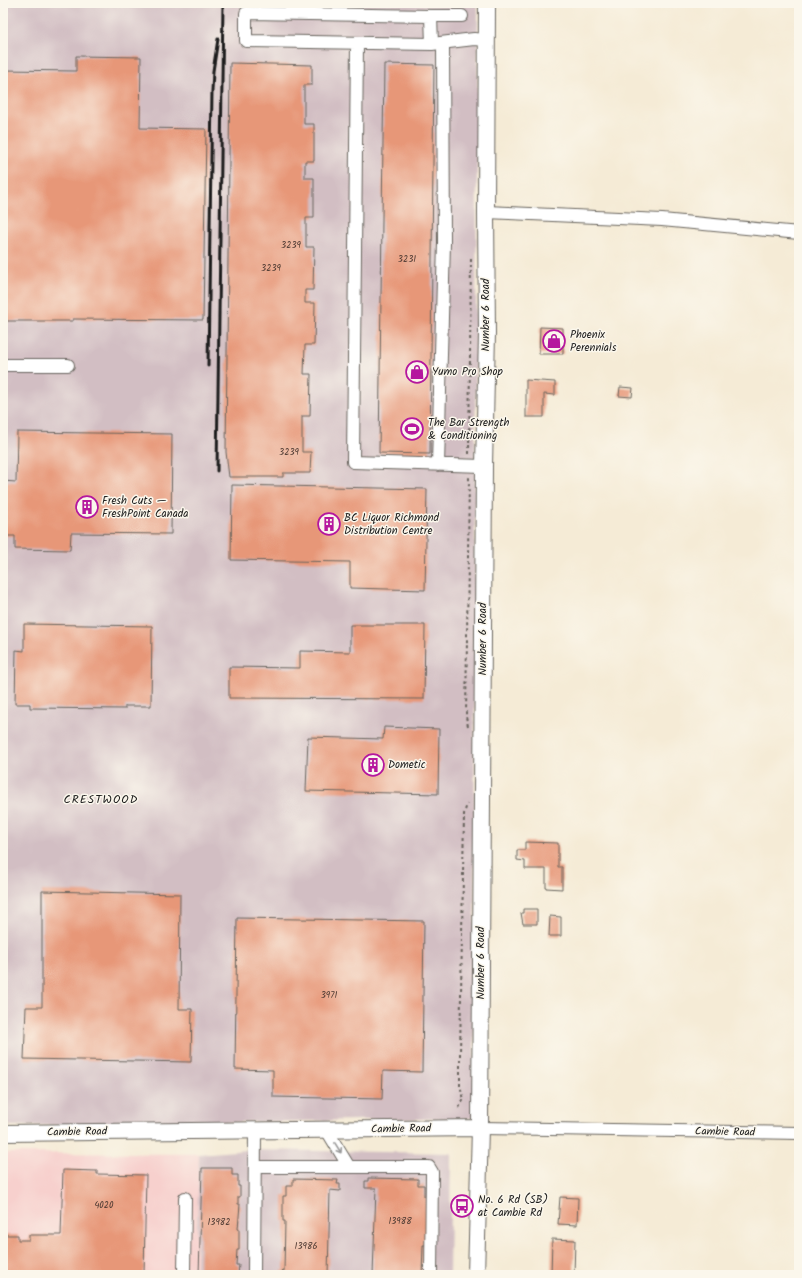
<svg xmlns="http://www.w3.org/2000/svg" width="802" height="1278" viewBox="0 0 802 1278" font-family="Kalam,sans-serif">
<rect width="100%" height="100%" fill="#fbf7ec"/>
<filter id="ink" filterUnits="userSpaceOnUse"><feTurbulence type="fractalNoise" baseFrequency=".025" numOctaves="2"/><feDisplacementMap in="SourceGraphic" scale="8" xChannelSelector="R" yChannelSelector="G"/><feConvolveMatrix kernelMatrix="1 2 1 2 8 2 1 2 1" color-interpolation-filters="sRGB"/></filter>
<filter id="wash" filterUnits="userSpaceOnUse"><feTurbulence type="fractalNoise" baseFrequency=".012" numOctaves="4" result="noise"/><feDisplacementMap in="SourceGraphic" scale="16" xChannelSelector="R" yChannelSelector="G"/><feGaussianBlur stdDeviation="0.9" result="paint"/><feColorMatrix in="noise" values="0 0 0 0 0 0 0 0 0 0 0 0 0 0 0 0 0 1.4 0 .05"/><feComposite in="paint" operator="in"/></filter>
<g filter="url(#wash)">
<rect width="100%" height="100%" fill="#f5ebd6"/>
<path fill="#f7d0cd" d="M3 1153 199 1154 196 1275H3Z"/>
<path fill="#d2bec3" d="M3 3H478L475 482 474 1118 3 1126Z
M248 1150 451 1153 449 1275H196L199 1154Z"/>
<g id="blocks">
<path fill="#e79778" d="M76 56 141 57 140 128 206 129 203 320 73 319V321H3V70L76 71Z
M230 63 312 65V85H304V124H314V161H305V178H314V218H306V247H314L313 290H305V303H315L314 345H305L304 374H311L310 416H302V452H311L310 473H283V477H229L226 452Z
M384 64 434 65 430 454 379 453Z
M540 327 563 328V354H539Z
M526 380 555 382V395L544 394V417H526Z
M620 387 633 388 632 397 619 396Z
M17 432 172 434 171 534 71 533 70 550 15 549V536H3V481L16 482Z
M232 485 427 489 425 590 350 588V562L231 560Z
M24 624 152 626 151 706H125V709L30 708V704H15L16 650 24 651Z
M350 625H425L424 699 229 698V667L300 668V651L350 652Z
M384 727 439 729 438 794 306 791 308 737 383 739Z
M525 842 558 843V867H562V889L546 888V869H525V861L517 860V850H525Z
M42 891 180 894 179 1009H192L191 1062 24 1059 26 1007H42Z
M523 909H537V924H523L521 913H523Z
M550 916 561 917V936H549Z
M237 918 424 921 422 1072 383 1071 382 1099 273 1097V1070L235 1069Z
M202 1168H232V1175H238V1186H240V1197H238V1204H240L238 1229H239V1250H237L236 1265H239L238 1275H199Z
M63 1170 97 1171V1174L146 1175 144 1275H3V1235H18V1240H29V1235H61Z
M368 1178 418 1179V1185H424V1196H427L426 1245H423L422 1275H373L376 1188H365V1181H368Z
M293 1179 338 1180 337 1184H340V1191L330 1190 328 1275H282V1270L284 1271 285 1221H283V1196H286V1186H293Z
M560 1197 578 1198 577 1225 558 1224Z
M552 1239 575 1240 574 1275H551Z"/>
</g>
</g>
<g filter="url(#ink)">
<use href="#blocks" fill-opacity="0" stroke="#68645d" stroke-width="1"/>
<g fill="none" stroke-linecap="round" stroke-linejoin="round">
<g stroke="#68645d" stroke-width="14">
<path id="minor" d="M431 16H462
M357 43 353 462 484 466
M432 44 431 16 246 13V41L432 44 474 39 487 40
M486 212 662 220 799 233
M3 365H68
M438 465 444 243 443 43
M480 1128 799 1133
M326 1129 349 1167
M255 1167H429L432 1172 431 1275
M184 1275 185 1198
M254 1275 255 1130"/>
</g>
<g stroke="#68645d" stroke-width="18">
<path id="major" d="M3 1133 480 1128
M476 1275 480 1128 484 466 487 333 486 212 487 3"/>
</g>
<path stroke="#68645d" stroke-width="2" stroke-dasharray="3 3" stroke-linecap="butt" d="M469 454 471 256
M468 726 466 717 469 476
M459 1108 464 1099 460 1086V1055L464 814 467 804"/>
<use href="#minor" stroke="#fff" stroke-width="12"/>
<use href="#major" stroke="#fff" stroke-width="16"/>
<path stroke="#1c1c1c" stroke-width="3" d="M208 366 212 91 213 71 218 39
M217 471 223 3"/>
</g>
<defs><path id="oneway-shaft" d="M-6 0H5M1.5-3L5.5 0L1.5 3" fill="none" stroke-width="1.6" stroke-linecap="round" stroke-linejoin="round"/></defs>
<use stroke="#999" href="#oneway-shaft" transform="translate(338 1148) rotate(58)"/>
</g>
<defs>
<g id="shop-ring" transform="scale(1.15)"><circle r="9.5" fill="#fbf7ec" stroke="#b5179e" stroke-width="1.5"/><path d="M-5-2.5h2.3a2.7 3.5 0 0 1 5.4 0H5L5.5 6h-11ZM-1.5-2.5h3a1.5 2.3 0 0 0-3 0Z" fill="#b5179e"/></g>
<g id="stadium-ring" transform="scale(1.15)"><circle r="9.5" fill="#fbf7ec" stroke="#b5179e" stroke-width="1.5"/><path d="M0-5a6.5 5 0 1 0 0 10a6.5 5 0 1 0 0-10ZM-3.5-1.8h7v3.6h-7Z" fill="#b5179e"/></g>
<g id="building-ring" transform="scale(1.15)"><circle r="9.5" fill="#fbf7ec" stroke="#b5179e" stroke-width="1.5"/><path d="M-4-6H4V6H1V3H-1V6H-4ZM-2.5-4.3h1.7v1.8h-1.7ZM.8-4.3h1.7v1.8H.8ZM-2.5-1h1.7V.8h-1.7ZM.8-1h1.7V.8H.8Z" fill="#b5179e"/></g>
<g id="bus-ring" transform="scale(1.15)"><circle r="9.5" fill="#fbf7ec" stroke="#b5179e" stroke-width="1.5"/><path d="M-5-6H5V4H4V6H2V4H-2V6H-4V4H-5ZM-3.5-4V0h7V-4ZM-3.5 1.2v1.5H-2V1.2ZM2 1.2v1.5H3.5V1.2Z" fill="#b5179e"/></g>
</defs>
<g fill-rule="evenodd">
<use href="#shop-ring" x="554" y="341"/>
<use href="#shop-ring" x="417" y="372"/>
<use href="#stadium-ring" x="412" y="429"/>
<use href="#building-ring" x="87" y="507"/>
<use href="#building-ring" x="329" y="524"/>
<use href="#building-ring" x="373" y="765"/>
<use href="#bus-ring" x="462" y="1206"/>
</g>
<g text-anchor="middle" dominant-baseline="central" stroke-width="3" stroke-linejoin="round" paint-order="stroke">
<g font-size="9" fill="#4f3b33">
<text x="291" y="245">3239</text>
<text x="407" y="259">3231</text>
<text x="271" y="268">3239</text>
<text x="289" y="452">3239</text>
<text x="329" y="995">3971</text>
<text x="104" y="1205">4020</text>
<text x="400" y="1221">13988</text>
<text x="219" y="1222">13982</text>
<text x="306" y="1246">13986</text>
</g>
<g font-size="11" fill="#1c1c1c" stroke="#fbf7ec">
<text transform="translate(486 315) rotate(-90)">Number 6 Road</text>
<text transform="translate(483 639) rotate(-90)">Number 6 Road</text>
<text transform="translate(481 963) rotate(-90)">Number 6 Road</text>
<text transform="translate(401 1129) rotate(-1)">Cambie Road</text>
<text transform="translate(77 1132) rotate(-1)">Cambie Road</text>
<text transform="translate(725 1132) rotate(1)">Cambie Road</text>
</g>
<g font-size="11" fill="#1c1c1c" stroke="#fbf7ec" text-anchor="start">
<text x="570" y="335">Phoenix<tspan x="570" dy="13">Perennials</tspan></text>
<text x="432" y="372">Yumo Pro Shop</text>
<text x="428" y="423">The Bar Strength<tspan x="428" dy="13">&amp; Conditioning</tspan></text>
<text x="102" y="501">Fresh Cuts —<tspan x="102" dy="13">FreshPoint Canada</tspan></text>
<text x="344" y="518">BC Liquor Richmond<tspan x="344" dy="13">Distribution Centre</tspan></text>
<text x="388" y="765">Dometic</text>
<text x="478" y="1200">No. 6 Rd (SB)<tspan x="478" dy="13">at Cambie Rd</tspan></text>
</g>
<g font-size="12" letter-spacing="1" fill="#1c1c1c" stroke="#fbf7ec">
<text x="101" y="799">CRESTWOOD</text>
</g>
</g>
<rect width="802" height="1278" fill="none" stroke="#fbf7ec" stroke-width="16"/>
</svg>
